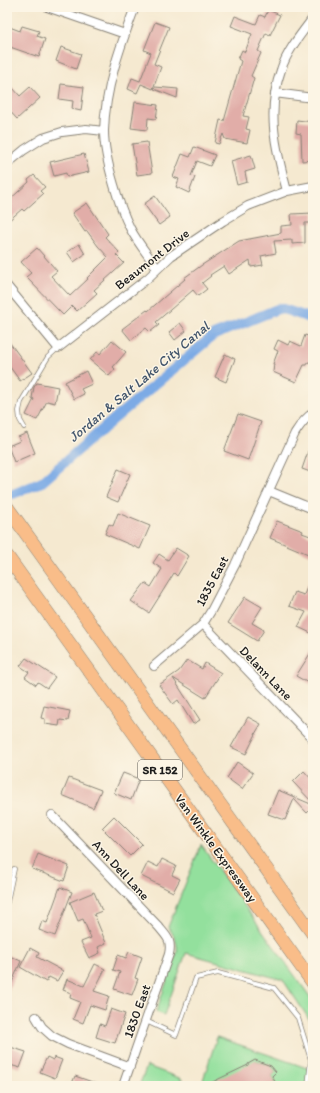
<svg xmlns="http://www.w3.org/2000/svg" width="320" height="1093" viewBox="0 0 320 1093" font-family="Itim,sans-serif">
<rect width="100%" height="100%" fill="#fcf5e5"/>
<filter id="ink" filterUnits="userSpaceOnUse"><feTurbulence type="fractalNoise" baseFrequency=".025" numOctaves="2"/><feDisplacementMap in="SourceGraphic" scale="8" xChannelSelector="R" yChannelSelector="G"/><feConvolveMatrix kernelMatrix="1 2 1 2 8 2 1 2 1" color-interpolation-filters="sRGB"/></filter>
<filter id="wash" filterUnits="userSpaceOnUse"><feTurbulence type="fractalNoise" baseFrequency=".012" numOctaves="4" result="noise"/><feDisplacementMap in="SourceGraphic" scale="16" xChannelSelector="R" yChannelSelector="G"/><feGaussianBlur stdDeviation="0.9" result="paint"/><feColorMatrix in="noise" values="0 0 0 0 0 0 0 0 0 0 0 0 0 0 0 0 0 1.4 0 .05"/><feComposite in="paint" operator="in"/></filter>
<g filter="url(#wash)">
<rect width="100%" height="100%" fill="#f5e9d0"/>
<path fill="#93e09d" stroke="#587e5c" d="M201 845 313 1001V1025L283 980 186 953 164 1015 156 1012 177 952C178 943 174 935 168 927Z
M217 1037 310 1069 308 1086H277L272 1076 276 1072 271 1066 255 1060 251 1072 211 1086H201Z
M147 1066 182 1079 179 1086H139Z"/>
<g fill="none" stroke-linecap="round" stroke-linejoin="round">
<path stroke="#7baae5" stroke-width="10" d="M13 494 42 482 114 419 214 335 280 308 313 319"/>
</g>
<g id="blocks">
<path fill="#e1ada8" d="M268 10 280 15 270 35 266 33 258 51 261 53 251 76 254 78 243 116 249 117 246 129 250 130 247 143 225 139 223 134 219 144 215 143 220 120 224 121 241 61 238 59 242 50 245 52 252 34 231 26 235 16 256 24 260 15 265 17Z
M155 22 169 27 154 64 161 67 153 89 141 84 137 93 128 89 132 78 140 81 151 53 144 50Z
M7 26 20 31 22 26 39 31 37 36 45 39 39 57 7 46Z
M61 47 81 54 76 69 56 61Z
M61 84 84 87 81 111 72 109 73 101 59 99Z
M12 87 20 96 30 87 40 98 17 119 7 108V106L11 103 7 99V91Z
M155 87 178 89 177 98 154 89Z
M135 102 158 105 156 119 148 118 147 130 131 128Z
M297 120 313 122V160L302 161 301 134 296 133Z
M147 142 152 173 137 175 132 144Z
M194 147 215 155 210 166 197 161 191 176 195 177 189 193 176 187 179 179 173 177 182 154 190 157Z
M84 154 89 172 67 177 66 173 54 176 50 162Z
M251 155 255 169 245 172 247 182 237 185 231 161Z
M34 175 45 187 40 191 43 194 24 211 22 209 7 222V202L29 182 28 180Z
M155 196 170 217 159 225 144 204Z
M87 203 108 234 105 237 119 252 116 255 124 263 94 290 97 293 77 311 72 306 63 315 26 277 31 273 21 262 37 248 57 271 51 276 70 296 88 279 87 278 108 257 98 246 87 231 85 232 72 213Z
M313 213V223H305V243L292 244V240L274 241 276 253 261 256 263 265 251 267 250 260 229 274 224 266 210 275 211 276 202 283 207 289 198 296 193 290 156 322 159 325 150 332 146 328 131 340 122 329 147 310 148 311 185 279 184 278 202 265 239 241 281 233V226L292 225 291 214Z
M79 244 85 254 74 262 67 252Z
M180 323 186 331 175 340 169 332Z
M305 335 313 338V363L308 362 307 365H304L296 382 273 372 274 364H273L278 351 274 349 278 340 288 345 290 341 301 346Z
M7 339 32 373 20 381 7 363Z
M112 340 126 352 113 367 115 369 109 376 90 360 97 352 100 354Z
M225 354 235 359 226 382 215 377Z
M86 371 92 384 81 389 84 394 74 399 65 382Z
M37 383 58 387 55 403 47 401 37 420 26 415 34 399 32 398 34 387Z
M238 414 261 422 248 460 224 451Z
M27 433 35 453 14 462 8 446 20 441 18 437Z
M312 440 313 441V473L302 469Z
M118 469 130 474 118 502 106 497Z
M118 513 150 526 140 549 105 534 109 524 113 526Z
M277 521 303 531 302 533 313 537V556L270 538Z
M176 548 189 556 177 576 174 573 161 594 149 613 131 601 145 583 151 587 162 569 153 563 159 554 168 560Z
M312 574 313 575V634L298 627 306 612 289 606 295 592 304 595Z
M245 597 262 607 252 623 264 630 257 641 228 623Z
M313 649V680L310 684 296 676Z
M26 658 55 677 47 688 38 682 36 685 25 677 29 672 20 666Z
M187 660 202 669 205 663 221 673 205 698 173 678 200 720 193 724 178 700 173 704 159 685 179 671Z
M44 706 70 711 68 721 60 720 59 726 45 724V719L41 718Z
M248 717 261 724 255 734H256L246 754 231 747Z
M237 762 253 773 242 789 227 778Z
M304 771 313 781V803L293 782Z
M123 773 139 779 131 800 114 793Z
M69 778 101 790 93 808 62 795Z
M278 790 313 805V807L307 813 294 799 285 820 268 814Z
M114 816 142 844 130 856 102 828Z
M38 854 69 866 64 881 32 869Z
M162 859 176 866 172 875 180 879 173 892 141 876 148 862 158 867Z
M60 887 72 892 55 936 39 930 42 921 47 923Z
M94 892 102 911 94 914 106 943 98 947 100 953 89 958 81 942 91 938 83 919 78 921 70 902Z
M30 948 39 953 37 957 63 971 57 981 49 977 46 982 20 967Z
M129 952 142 957 135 978 138 979 132 995 114 989 120 972 113 970 118 955 126 958Z
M7 955 21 961 7 994Z
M95 964 105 969 94 991 109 996 105 1010 90 1005 83 1023 73 1019 80 1002 70 998 71 993 63 990 67 979 84 986Z
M111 1009 125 1014 115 1043 96 1037 100 1024 105 1026Z
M7 1046 26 1052 20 1068 7 1064Z
M47 1057 53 1060 54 1057 62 1060 55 1078 40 1072Z
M255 1060 271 1066 276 1072 272 1076 277 1086H204L248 1065V1064Z
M75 1076 101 1085V1086H71Z"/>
</g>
</g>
<g filter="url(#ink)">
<use href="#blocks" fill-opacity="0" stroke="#888276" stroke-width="1"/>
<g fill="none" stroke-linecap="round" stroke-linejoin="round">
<g stroke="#888276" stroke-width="5.5">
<path id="service" d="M24 427 20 420 19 411 21 402 48 357 58 348
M7 902 14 869
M146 1021 176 1035 196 978 218 973 274 988 298 1018 311 1060 308 1086"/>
</g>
<g stroke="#888276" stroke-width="10">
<path id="minor" d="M47 7 125 34
M135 7C120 47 105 88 104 131 104 149 109 168 114 185 118 199 123 214 130 228 137 242 148 255 157 268
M275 93 313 98
M7 164 24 150 43 138 62 132 86 129 104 131
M287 191C276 150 266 112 281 70 287 51 301 34 313 18
M7 286 58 348 148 278 171 256 223 221 248 206 287 191 313 186
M269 491 313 509
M203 624 313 739
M154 666 203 624 211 611 235 565 295 433C300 425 305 418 313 413
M52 815 158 926C167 937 172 940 169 954L123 1086
M36 1017 42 1027 52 1036 68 1044 130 1067"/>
</g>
<g stroke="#888276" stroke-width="14">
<path id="primary" d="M7 507 313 934
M7 556 313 983"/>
</g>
<use href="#service" stroke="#fff" stroke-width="4"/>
<use href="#minor" stroke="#fff" stroke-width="8"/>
<use href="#primary" stroke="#f9bd89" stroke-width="13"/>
</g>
</g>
<g text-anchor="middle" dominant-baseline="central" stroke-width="3" stroke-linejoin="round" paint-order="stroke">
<rect fill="#fcf5e5" stroke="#5f5d58" stroke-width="1" x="138" y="760" width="44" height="20" rx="3"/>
<g font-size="12" font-weight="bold" fill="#1c1c1c">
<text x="160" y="770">SR 152</text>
</g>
<g font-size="13" fill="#1c1c1c" stroke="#fcf5e5">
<text transform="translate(152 259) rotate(-38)">Beaumont Drive</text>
<text transform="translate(212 581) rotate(-62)">1835 East</text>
<text transform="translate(266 673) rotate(46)">Delann Lane</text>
<text transform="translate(216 848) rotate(54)">Van Winkle Expressway</text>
<text transform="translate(121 870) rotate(47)">Ann Dell Lane</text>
<text transform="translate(137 1011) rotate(-70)">1830 East</text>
</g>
<g font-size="14" font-style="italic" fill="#42556c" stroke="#fcf5e5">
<text transform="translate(139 382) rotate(-40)">Jordan &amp; Salt Lake City Canal</text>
</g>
</g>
<rect width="320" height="1093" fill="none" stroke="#fcf5e5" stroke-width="24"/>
</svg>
